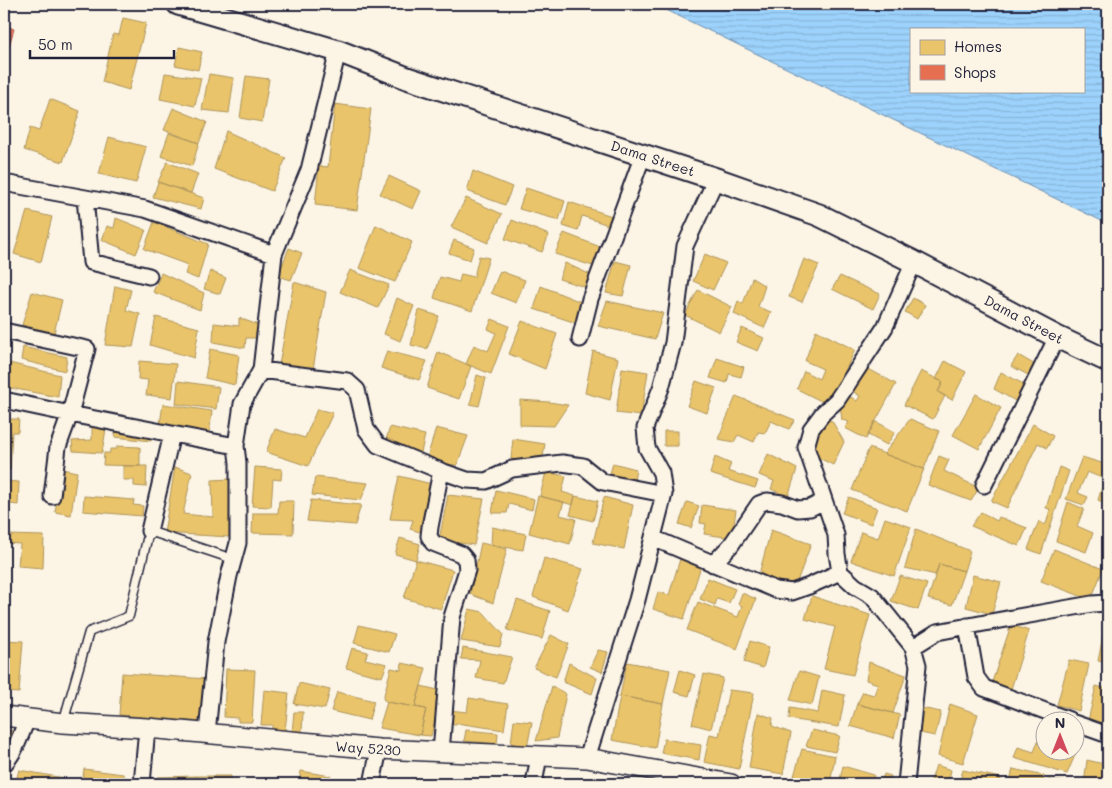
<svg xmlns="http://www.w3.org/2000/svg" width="1112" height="788" viewBox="0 0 1112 788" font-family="Mali,sans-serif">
<defs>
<pattern id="water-rules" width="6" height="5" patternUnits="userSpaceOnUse" patternTransform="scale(1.25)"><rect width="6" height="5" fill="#9cd2fb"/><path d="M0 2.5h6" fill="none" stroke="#86b4d8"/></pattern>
</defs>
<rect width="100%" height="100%" fill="#fcf5e5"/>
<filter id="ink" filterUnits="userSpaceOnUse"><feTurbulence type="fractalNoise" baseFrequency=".02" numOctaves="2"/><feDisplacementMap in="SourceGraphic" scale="10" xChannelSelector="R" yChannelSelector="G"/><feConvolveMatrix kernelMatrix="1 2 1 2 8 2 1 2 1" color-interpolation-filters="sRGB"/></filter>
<g filter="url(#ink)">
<path fill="url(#water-rules)" stroke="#6b8cae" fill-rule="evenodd" d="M654 4H1108V224ZM911 29H1083V91H911Z"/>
<path fill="#e9c46a" stroke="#ad935c" d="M123 18 146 23 129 90 102 82 113 34 119 35Z
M179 47 202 52 198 70 175 65Z
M165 73 201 78 195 106 160 99Z
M209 74 234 78 229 113 202 110Z
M246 76 269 79 262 122 240 118Z
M50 99 80 111 63 162 24 150 30 128 39 131Z
M335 104 371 109 357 210 315 205 319 166 328 167Z
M173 108 207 122 199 143 164 130Z
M226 131 286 158 272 191 214 169Z
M169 133 199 143 192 166 161 156Z
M109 137 146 147 136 183 99 174Z
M167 162 198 174 191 193 158 182Z
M473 171 512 187 505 205 467 191Z
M389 176 421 191 413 209 380 194Z
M158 182 204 198 201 209 153 197Z
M526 188 565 201 559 220 519 209Z
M466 198 502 214 488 243 451 227Z
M569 202 615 217 611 226 582 216 578 231 563 226Z
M27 211 52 217 41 262 14 254Z
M116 218 146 230 136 254 102 240 107 226 114 228Z
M512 220 549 235 542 252 505 239Z
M154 222 208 244 198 279 185 274 188 265 144 249Z
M376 225 412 242 395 282 359 268Z
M564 233 603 248 596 267 555 254Z
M454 240 474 248 470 260 449 253Z
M289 248 302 253 291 280 278 276Z
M705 254 726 263 713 290 693 281Z
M479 256 489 258 472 311 434 298 440 277 459 282 461 274 474 277Z
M804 259 819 265 802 302 789 297Z
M615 261 631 265 623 296 606 293Z
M565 263 589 274 585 287 559 279Z
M350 270 389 285 378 308 340 292Z
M210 271 226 278 220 294 204 289Z
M500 271 525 280 516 303 491 293Z
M161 273 204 293 200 310 153 292Z
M840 276 880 294 873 309 832 289Z
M752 278 765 286 758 307 771 312 764 328 734 314 738 301 743 304Z
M294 282 326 292 312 375 279 365Z
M115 286 131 290 126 310 140 314 133 347 105 345Z
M541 286 581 302 576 323 534 309Z
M4 287 8 288 4 308Z
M698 290 732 307 719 332 685 315Z
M32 292 62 300 54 333 22 325Z
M397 298 414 306 400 341 384 334Z
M913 298 925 305 917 319 905 312Z
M607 301 663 313 655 339 598 326Z
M419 310 439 316 427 349 411 345Z
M156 317 199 328 194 358 150 345Z
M239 318 258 325 255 338H246L245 348 213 342 214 323 239 326Z
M492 319 509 326 491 374 466 364 474 345 488 351 496 333 488 329Z
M522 321 557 334 545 369 509 354Z
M742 328 764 338 758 351 736 342Z
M816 330 855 350 829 405 797 389 804 371 819 379 823 369 805 361Z
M23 347 67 357 65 371 21 360Z
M210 349 239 355 235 385 205 378Z
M387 351 427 361 419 380 381 368Z
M593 351 618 358 610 400 585 393Z
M438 352 471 366 459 399 427 388Z
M1018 355 1037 366 1030 376 1011 366Z
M717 358 744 367 741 377 729 374 727 383 710 378Z
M139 361 176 364 172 398 146 395 148 380 138 379Z
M945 361 966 372 952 400 938 392 943 382 936 379Z
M9 363 60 375 58 397 5 387Z
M865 367 896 384 866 439 845 428 849 422 842 420 840 405 846 394 857 401 860 396 852 391Z
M622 368 648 372 641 416 616 413Z
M921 371 943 382 938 392 945 396 933 419 904 405Z
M1001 372 1027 386 1019 403 994 389Z
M477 375 486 378 479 406 470 404Z
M178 381 219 387 216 409 176 404Z
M696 381 716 388 707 413 687 406Z
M976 394 1001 408 979 449 953 435Z
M736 396 795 420 789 429 771 421 765 433 758 432 754 442 738 435 734 442 718 439Z
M520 400 549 402 568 405 554 426 520 425Z
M163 404 212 411 209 436 159 430Z
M317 409 333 413 308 466 266 452 275 429 305 438Z
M4 419H19L18 432H12L10 470H4Z
M825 419 832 421 844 442 833 465 809 453Z
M910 419 939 431 924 469 884 454Z
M875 421 895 432 887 445 868 435Z
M1033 424 1053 436 1047 448 1038 443 1007 508 991 501Z
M92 425 106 429 102 453 73 451 72 441 92 440Z
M116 427 152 431 151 441 115 437Z
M390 427 425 435 420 457 384 446Z
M436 428 468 436 457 465H450L427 458Z
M664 431H678V446H664Z
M513 439 545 444 542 463 511 459Z
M117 446 140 447V466L103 465 104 453H110V449H117Z
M869 448 924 469 907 511 852 490Z
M768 454 797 469 788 497 771 489 774 481 759 475Z
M939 456 949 460 944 471 979 488 971 501 928 485Z
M715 457 731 464 728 471 758 481 755 488 710 474Z
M1082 457 1108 465 1102 478 1087 472 1078 493 1088 497 1084 505 1066 499Z
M613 463 636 469 633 487 608 481Z
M123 466H147L146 487 134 486V480H123Z
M175 467 192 473 183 514 213 517 212 480 230 479 229 537 164 533Z
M255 467 282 469 281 480 273 479 271 507 252 506Z
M1059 467 1069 471 1041 554 1028 549 1039 521 1045 525 1047 521 1050 509 1046 508Z
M62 469 77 472 71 515 55 512Z
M546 472 566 476 562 492 575 496 573 505 540 496Z
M399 476 436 485 423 533 410 529 413 520 390 519Z
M315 477 368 483 361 500 312 495Z
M4 481 19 482 18 505 4 503Z
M1104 481 1108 483V505L1098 500Z
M496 490 534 499 532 510 509 504 507 513H492Z
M448 495 484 499 474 545 439 540Z
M84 496 134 500 133 505 143 506 142 516 83 511Z
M538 496 564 502 560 515 576 519 570 544 529 533Z
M575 496 598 501 593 521 570 515Z
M604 497 633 505 624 549 593 543Z
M849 497 877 508 871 524 842 513Z
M311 500 361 505 355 525 307 521Z
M279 501H294L293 534 252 533 253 513H278Z
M687 502 699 506 691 528 679 524Z
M1068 502 1084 509 1077 526 1093 533 1086 552 1056 541Z
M702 505 736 510 732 538 704 534 706 524 700 523Z
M981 512 997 521 999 517 1027 528 1019 546 971 526Z
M885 518 911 527 894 576 851 561 861 532 878 538Z
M492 527 526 534 523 550 491 545Z
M916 529 970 551 964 571 939 564 936 575 905 568Z
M771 530 811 544 795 587 759 574Z
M7 535 44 536 43 568 18 566 20 544 7 543Z
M400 538 420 544 416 560 395 554Z
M481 543 507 549 493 603 470 594Z
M1108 544V562L1102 560Z
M1054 549 1103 569 1091 600 1041 581Z
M544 558 583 569 568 610 533 597Z
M680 559 701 566 684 619 653 609 658 592 669 595Z
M416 560 453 570 441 609 404 598Z
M939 564 964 571 952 605 928 599Z
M973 575 1001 582 992 614 966 607Z
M900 576 927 584 918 610 891 601Z
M708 578 735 589 729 603 717 599 715 605 700 599Z
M742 593 756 599 737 649 687 630 698 602 738 617 742 606 738 604Z
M812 596 870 615 853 675 824 669 835 627 805 619Z
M517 600 550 611 542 639 507 630Z
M469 609 483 612 503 634 500 647 461 641Z
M359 625 395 634 389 652 354 643Z
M1011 625 1029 631 1011 689 992 682Z
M1105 626 1108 627V663L1098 661Z
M551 635 569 644 556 677 534 668Z
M4 640 23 641 19 693 4 692Z
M750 641 769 647 763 668 744 662Z
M352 648 368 652 365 659 387 664 382 677 346 668Z
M463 648 512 657 503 683 476 678 480 660 461 659Z
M598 650 608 652 602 672 590 667Z
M1069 660 1089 664 1079 711 1057 705Z
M627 662 670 670 663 704 620 696Z
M869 662 906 675 893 713 857 704 863 692 874 695 878 684 866 680Z
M402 663 426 668 415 707 387 702 383 699 391 668 401 670Z
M569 663 597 678 592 694 563 682Z
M226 669 255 670 252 722H238V718L224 717Z
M680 670 695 675 689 696 674 692Z
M799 671 819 677 812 705 790 700Z
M122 673 207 679 204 722 119 715Z
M704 674 723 678 711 729 692 724Z
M299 683 330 690 325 709 294 704Z
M421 686 442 691 431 736 420 735 426 709 415 707Z
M552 686 566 694 557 738 536 741Z
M1096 686 1108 689V725L1088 721Z
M264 690 289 693 285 731H272V725H261Z
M729 690 754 693 739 769 704 762 710 734 719 736Z
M822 690 845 695 839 727 789 719 790 708 818 713Z
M337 692 374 701 369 720 331 711Z
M620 696 663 704 655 748 612 740Z
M469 698 508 704 504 730 456 723V725L447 724 449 710 467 712Z
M387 702 426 709 420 735 379 728Z
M857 704 900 715 894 738 850 726Z
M950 704 978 714 963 763 938 756Z
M921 708 941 712 935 736 915 732Z
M294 712H303L302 732H292Z
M758 713 773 718 772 726 791 733 783 774 749 768Z
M514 720 532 722 527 748 511 743Z
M4 730 15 731 4 754Z
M466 730 498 733 497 744 464 741Z
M812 730 840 736 835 752 806 746Z
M1041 733 1044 734V750H1074V746L1078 748 1067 774 1014 758 1018 747 1034 752Z
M664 739 701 745 699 760 661 753Z
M802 749 835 756 830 784H823L794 776Z
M1087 760 1108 765V784H1084Z
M936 765 951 770 948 784H930Z
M843 766 874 775 871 784H839Z
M84 769 123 774 128 782V784H82Z
M1013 769 1044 776 1042 784H1009Z
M19 770 63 778 62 784H15Z
M963 770 1001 778 1000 784H959Z
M301 771 331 776 330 784H299Z
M884 774 891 776 889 784H880Z
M196 776 197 784H158V777Z
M196 776H231V784H197Z
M451 779 469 782 468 784H450Z
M331 780 357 783 356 784H330Z
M1048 780 1077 784H1047Z
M258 781 282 784H258Z"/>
<path fill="#e76f51" stroke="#ac584a" d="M4 25 14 29 4 63Z"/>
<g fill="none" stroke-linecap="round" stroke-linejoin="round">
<g stroke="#22223b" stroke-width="11">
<path id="service" d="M63 723 89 632 129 616 149 531 233 559"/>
</g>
<g stroke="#22223b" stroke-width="19">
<path id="minor" d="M4 183 145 209 274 254
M85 198 91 262 149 276
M4 331 87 349 70 414 4 400
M580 339 590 299 643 155
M261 370 347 381 357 390 366 429 378 445 441 471 467 480 486 481 512 469 562 463 583 466 603 482 664 494
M984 485 1057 337
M52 496 58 447 70 414 172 434 236 446
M149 531 172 434
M653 538 776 590 792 592 809 586 840 572
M713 564 731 545 759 504 767 501 782 503 798 509 810 508 824 501
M967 626 976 677 984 688 1069 720
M913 647 937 632 990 622 1092 604 1108 603
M1074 723 1108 735
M207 733 216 642 229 576 238 543V463L236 446 242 404 261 370 274 254 309 170 338 51
M441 752 452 617 467 570 466 560 461 554 433 543 429 536 430 527 441 471
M587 758 637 600 664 494 661 473 647 448 645 428 661 388 673 343 685 246 716 179
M4 764C16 751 21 734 27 719
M142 784 147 728
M372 784 379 749
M534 784 539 756
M906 784 918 665 913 647 872 596 855 586 840 572 837 554 836 535 806 447 811 429 823 413 837 400 845 388 885 327 914 262"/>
</g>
<g stroke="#22223b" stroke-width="22">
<path id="tertiary" d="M4 716 63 723 147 728 379 749 587 758 731 784"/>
</g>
<g stroke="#22223b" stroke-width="25">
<path id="secondary" d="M178 4 338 51 407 78 716 179 819 215 914 262 1057 337 1108 361"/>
</g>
<use href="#service" stroke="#fcf5e5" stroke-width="8"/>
<use href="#minor" stroke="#fcf5e5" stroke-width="15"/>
<use href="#tertiary" stroke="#fcf5e5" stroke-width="19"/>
<use href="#secondary" stroke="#fcf5e5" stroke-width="21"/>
</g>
</g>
<g text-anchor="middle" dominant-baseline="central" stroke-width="5" stroke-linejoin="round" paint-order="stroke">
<g font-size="14" fill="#22223b" stroke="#fcf5e5">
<text transform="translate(653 158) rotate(18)">Dama Street</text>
<text transform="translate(1024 319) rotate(28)">Dama Street</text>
<text transform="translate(368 748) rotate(4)">Way 5230</text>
</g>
</g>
<rect width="1112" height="788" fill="none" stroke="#fcf5e5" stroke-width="20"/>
<rect x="10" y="10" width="1092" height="768" fill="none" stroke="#22223b" stroke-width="2" filter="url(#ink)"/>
<rect x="910" y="28" width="175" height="65" fill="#fcf5e5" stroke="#a5a1a1"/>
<rect x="920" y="40" width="25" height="15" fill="#e9c46a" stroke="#a5a1a1"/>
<text x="954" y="52" font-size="15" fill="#22223b">Homes</text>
<rect x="920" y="65" width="25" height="15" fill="#e76f51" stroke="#a5a1a1"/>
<text x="954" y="78" font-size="15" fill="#22223b">Shops</text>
<g transform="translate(1060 736)"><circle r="24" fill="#fcf5e5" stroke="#a5a1a1"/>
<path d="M0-4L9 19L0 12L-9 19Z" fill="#d1495b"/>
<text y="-8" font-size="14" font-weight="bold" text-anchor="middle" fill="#22223b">N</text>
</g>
<path d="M30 50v8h144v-8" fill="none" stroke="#22223b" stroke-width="2.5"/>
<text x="38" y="50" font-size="15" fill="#22223b" stroke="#fcf5e5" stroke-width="4" paint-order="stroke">50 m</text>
</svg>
